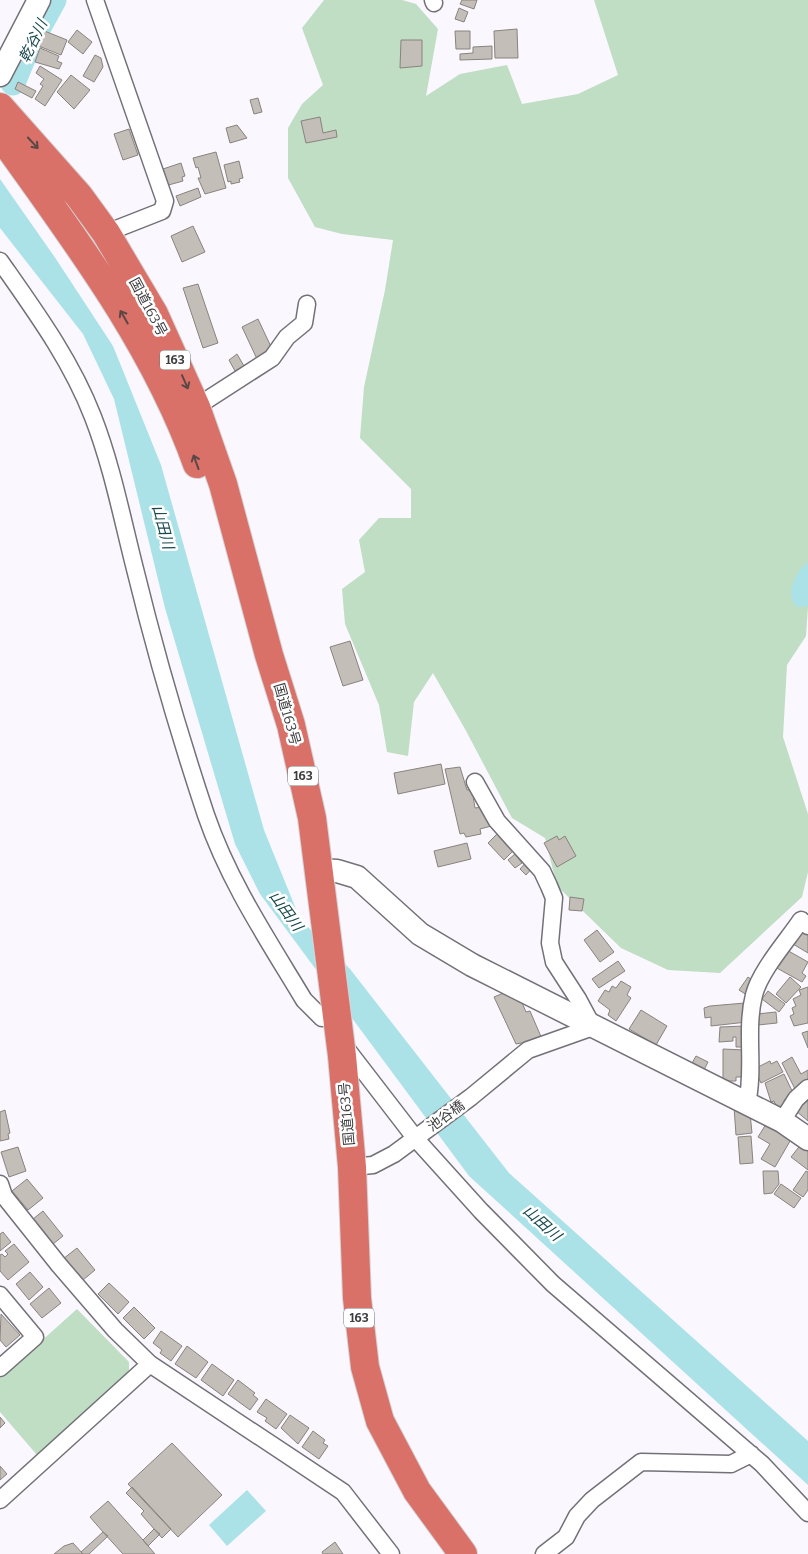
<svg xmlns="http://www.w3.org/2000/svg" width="808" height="1554" viewBox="0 0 808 1554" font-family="Bitter,'Noto Sans JP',serif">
<rect width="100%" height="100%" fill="#faf7ff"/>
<path fill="#bfdec3" d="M324 0H402L416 4 438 29 426 96 460 74 507 65 522 104 578 94 618 75 594 0H808V607L806 636 787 665 783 737 808 814V872L802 897 720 973 668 970 621 948 557 886 545 838 512 818 465 729 433 673 414 702 408 756 387 752 379 705 345 624 342 589 365 572 359 540 379 518H411V489L360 438 364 387 385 290 393 240 342 234 315 227 288 178V128L302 104 323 85 302 28Z
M77 1309 129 1362V1372L37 1455 0 1412V1378Z"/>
<path fill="#abe2e8" d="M0 179 56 259 113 346 161 465 264 830 300 919 350 969 509 1173 808 1441V1485L469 1176 260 894 235 844 165 608 114 399 83 334 0 228Z
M808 562V606L797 607C784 596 796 570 808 562Z
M247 1490 266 1511 227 1546 209 1525Z"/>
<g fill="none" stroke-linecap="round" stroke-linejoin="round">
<path stroke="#abe2e8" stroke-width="25" d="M13 83 27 49 54 0"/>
</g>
<path fill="#c4beb8" stroke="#89837d" d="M462 0H477L474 9 460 4Z
M459 8 468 12 464 22 455 19Z
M517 29 518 58H495L494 31Z
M42 30 67 40 61 55 36 45Z
M77 30 92 42 83 54 68 42Z
M455 31H470V49H456Z
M401 40H422V66L400 68Z
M492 46V59L460 60V54L473 53V47Z
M40 48 59 56 57 61 62 63 59 69 35 62Z
M95 55 101 58 103 67 94 82 83 76Z
M40 66 62 80 45 106 35 99 43 86 40 84 44 79 36 73Z
M71 75 90 90 74 109 57 92Z
M18 82 36 91 32 98 15 89Z
M258 98 262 112 254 114 250 100Z
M320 117 323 133 336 130 337 137 306 143 301 121Z
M237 125 247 138 230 143 226 128Z
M129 129 138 155 123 160 114 134Z
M216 152 226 188 205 194 198 178H201L198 167 196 168 193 158Z
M239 161 243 178 239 179 240 182 231 184V181L228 182 224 165Z
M181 163 185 176 182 177 183 181 165 186 160 170Z
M198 188 201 197 180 206 176 196Z
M193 226 205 252 182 262 171 236Z
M198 284 218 343 203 348 183 288Z
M258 319 273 351 257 359 242 327Z
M237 354 244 366 235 371 229 360Z
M350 641 363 680 343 686 330 647Z
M441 764 445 784 398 794 394 773Z
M460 767 467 790 472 789 475 808 483 807 495 825 480 829 481 834 466 837 464 833 460 834 445 769Z
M500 831 516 848 504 860 488 843Z
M557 836 559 840 565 836 576 856 557 867 544 843Z
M467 843 471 859 438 867 434 851Z
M515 854 522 863 515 868 508 860Z
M528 860 534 866 526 875 520 869Z
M570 897 584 899 582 911 569 910Z
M800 929 808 933V953L793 944Z
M597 930 614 952 600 962 584 940Z
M785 949 808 962 802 973 806 976 802 982 775 967Z
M618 961 625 971 599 988 592 979Z
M748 977 755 982 747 995 739 990Z
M790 977 801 987 786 1003 776 994Z
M621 981 631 987 627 995 631 998 616 1021 608 1015 610 1010 598 1001 605 990 609 992 612 986 616 988Z
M808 987V1023L794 1026 790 1016 794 1014 792 1008 796 1006 793 999 801 995 799 990Z
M768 991 785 1004 779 1012 762 999Z
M506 992 520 998 526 1012 530 1011 542 1039 516 1044 494 997Z
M745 1003 747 1022 711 1026V1017L705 1018 704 1008 710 1006Z
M641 1010 667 1026 656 1045 629 1029Z
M776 1012 777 1023 758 1025 757 1014Z
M744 1026 746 1047H736V1037H733V1041L719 1042 720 1027Z
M808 1031V1048L802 1033Z
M723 1049 744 1050 743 1077H736V1081H723Z
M696 1056 708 1062 703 1072 691 1065Z
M792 1057 801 1074 808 1070V1083L795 1089 782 1063Z
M770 1061 771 1064 777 1061 783 1072 761 1083 754 1069Z
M784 1074 794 1095 784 1100 786 1104 777 1108 774 1101 771 1102 765 1083Z
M805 1099 808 1101V1121L796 1111Z
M734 1107 750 1113 752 1133 736 1135Z
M5 1110 10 1133 8 1134 9 1139 0 1141V1112Z
M768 1121 793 1136 775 1167 761 1159 770 1144 758 1137Z
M751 1136 753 1163 740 1164 738 1137Z
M802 1143 808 1148V1170L791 1157Z
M18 1147 26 1171 9 1177 1 1152Z
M763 1171H778L779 1184 772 1193 764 1194Z
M806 1171 808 1172V1190L803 1197 793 1190Z
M27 1179 43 1198 28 1210 12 1191Z
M781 1184 801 1198 794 1208 774 1194Z
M43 1211 63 1236 53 1244 33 1219Z
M3 1232 11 1242 0 1251V1234Z
M14 1244 29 1262 8 1280 0 1271V1255L2 1254 5 1257 8 1254 5 1251Z
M77 1248 95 1270 83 1280 63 1259Z
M30 1272 43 1287 29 1300 16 1284Z
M109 1283 129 1302 118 1314 98 1294Z
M49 1288 61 1303 42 1318 30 1304Z
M134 1307 155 1328 144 1339 123 1318Z
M1 1314 20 1335 6 1347 0 1340Z
M161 1331 182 1346 171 1361 160 1353 162 1350 153 1343Z
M187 1346 208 1362 196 1378 175 1364Z
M212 1364 234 1380 223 1396 201 1380Z
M238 1380 255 1393 253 1395 258 1399 250 1410 228 1394Z
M266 1399 287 1414 276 1429 265 1421 267 1418 257 1412Z
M290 1415 309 1428 298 1444 281 1428Z
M0 1417 5 1423 0 1428Z
M313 1431 325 1440 323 1443 328 1446 319 1459 302 1447Z
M172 1443 222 1495 178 1537 128 1484Z
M0 1466 7 1474 0 1480Z
M132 1487 171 1529 162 1538 141 1514 144 1511 126 1493Z
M108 1501 143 1540 155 1554H123L103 1532 90 1517Z
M154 1529 160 1534 148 1546 143 1540Z
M103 1532 108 1536 89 1554H83L81 1552Z
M335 1542 343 1554H323L322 1552Z
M73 1543 83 1554H54L64 1546Z"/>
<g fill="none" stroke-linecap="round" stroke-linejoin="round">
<g stroke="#737177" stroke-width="19">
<path id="street" d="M95 0 165 201 162 211 106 233
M433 0 434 3
M0 261C35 311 71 360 93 417 112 466 122 518 135 569 155 651 179 734 206 815 229 882 268 940 304 1000L322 1018
M196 407 272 358 287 337 304 323 307 304
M349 1052 416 1139 481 1211 553 1284 762 1464 808 1513
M747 1103C755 1068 745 1030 754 995 760 971 787 941 801 920L808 926
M782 1121 796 1099 808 1088
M352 1167 373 1165 394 1154 471 1097 528 1050 593 1027 578 999 554 962 550 943 554 898 549 886 542 871 497 821 475 782
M0 1184 4 1196 59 1265 115 1330 150 1364 343 1492 391 1554
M0 1295 35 1337 0 1368
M0 1500 150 1364
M544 1554 566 1537 577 1516 592 1500 641 1462 731 1464 751 1454"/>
</g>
<g stroke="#737177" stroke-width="25">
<path id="secondary" d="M0 75 39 0
M319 870 337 871 357 877 420 934 472 965 782 1121 808 1139"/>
</g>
<g stroke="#d4d4d5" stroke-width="30">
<path id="highway" d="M0 107 79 196 106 233 154 314 196 407 223 484 269 655 291 725 312 818 342 1056 352 1167 357 1298 365 1367 380 1421 417 1491 463 1554
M0 138 11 150C82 249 156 349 197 464"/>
</g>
<use href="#street" stroke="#fff" stroke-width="16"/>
<use href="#secondary" stroke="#fff" stroke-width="22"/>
<use href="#highway" stroke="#d97169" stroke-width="28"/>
</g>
<defs><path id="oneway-shaft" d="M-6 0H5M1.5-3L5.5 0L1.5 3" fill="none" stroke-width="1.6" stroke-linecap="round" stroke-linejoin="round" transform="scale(1.25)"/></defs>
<g stroke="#5c4747">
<use href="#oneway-shaft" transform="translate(33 143) rotate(47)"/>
<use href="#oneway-shaft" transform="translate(124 317) rotate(-120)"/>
<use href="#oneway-shaft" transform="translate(185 382) rotate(66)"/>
<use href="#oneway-shaft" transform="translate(196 462) rotate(-110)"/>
</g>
<g text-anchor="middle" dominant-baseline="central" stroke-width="5" stroke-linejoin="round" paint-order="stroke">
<g fill="#fff" stroke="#777679" stroke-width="1">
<rect x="160" y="350.5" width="30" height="19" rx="4"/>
<rect x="288" y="766.5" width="30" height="19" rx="4"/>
<rect x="344" y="1308.5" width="30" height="19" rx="4"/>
</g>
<g font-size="12" font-weight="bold" fill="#3d3c3f">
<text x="175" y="360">163</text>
<text x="303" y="776">163</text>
<text x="359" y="1318">163</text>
</g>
<g font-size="14" fill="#3d3c3f" stroke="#fff">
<text transform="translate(148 307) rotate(62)">国道163号</text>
<text transform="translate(287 714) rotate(74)">国道163号</text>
<text transform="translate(347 1114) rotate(-95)">国道163号</text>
<text transform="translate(446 1116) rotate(-36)">池谷橋</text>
</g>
<g font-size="15" font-style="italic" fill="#18494d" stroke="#fff">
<text transform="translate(33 41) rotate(-64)">乾谷川</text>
<text transform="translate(163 527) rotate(75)">山田川</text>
<text transform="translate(286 911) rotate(54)">山田川</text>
<text transform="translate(542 1223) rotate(42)">山田川</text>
</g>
</g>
</svg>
